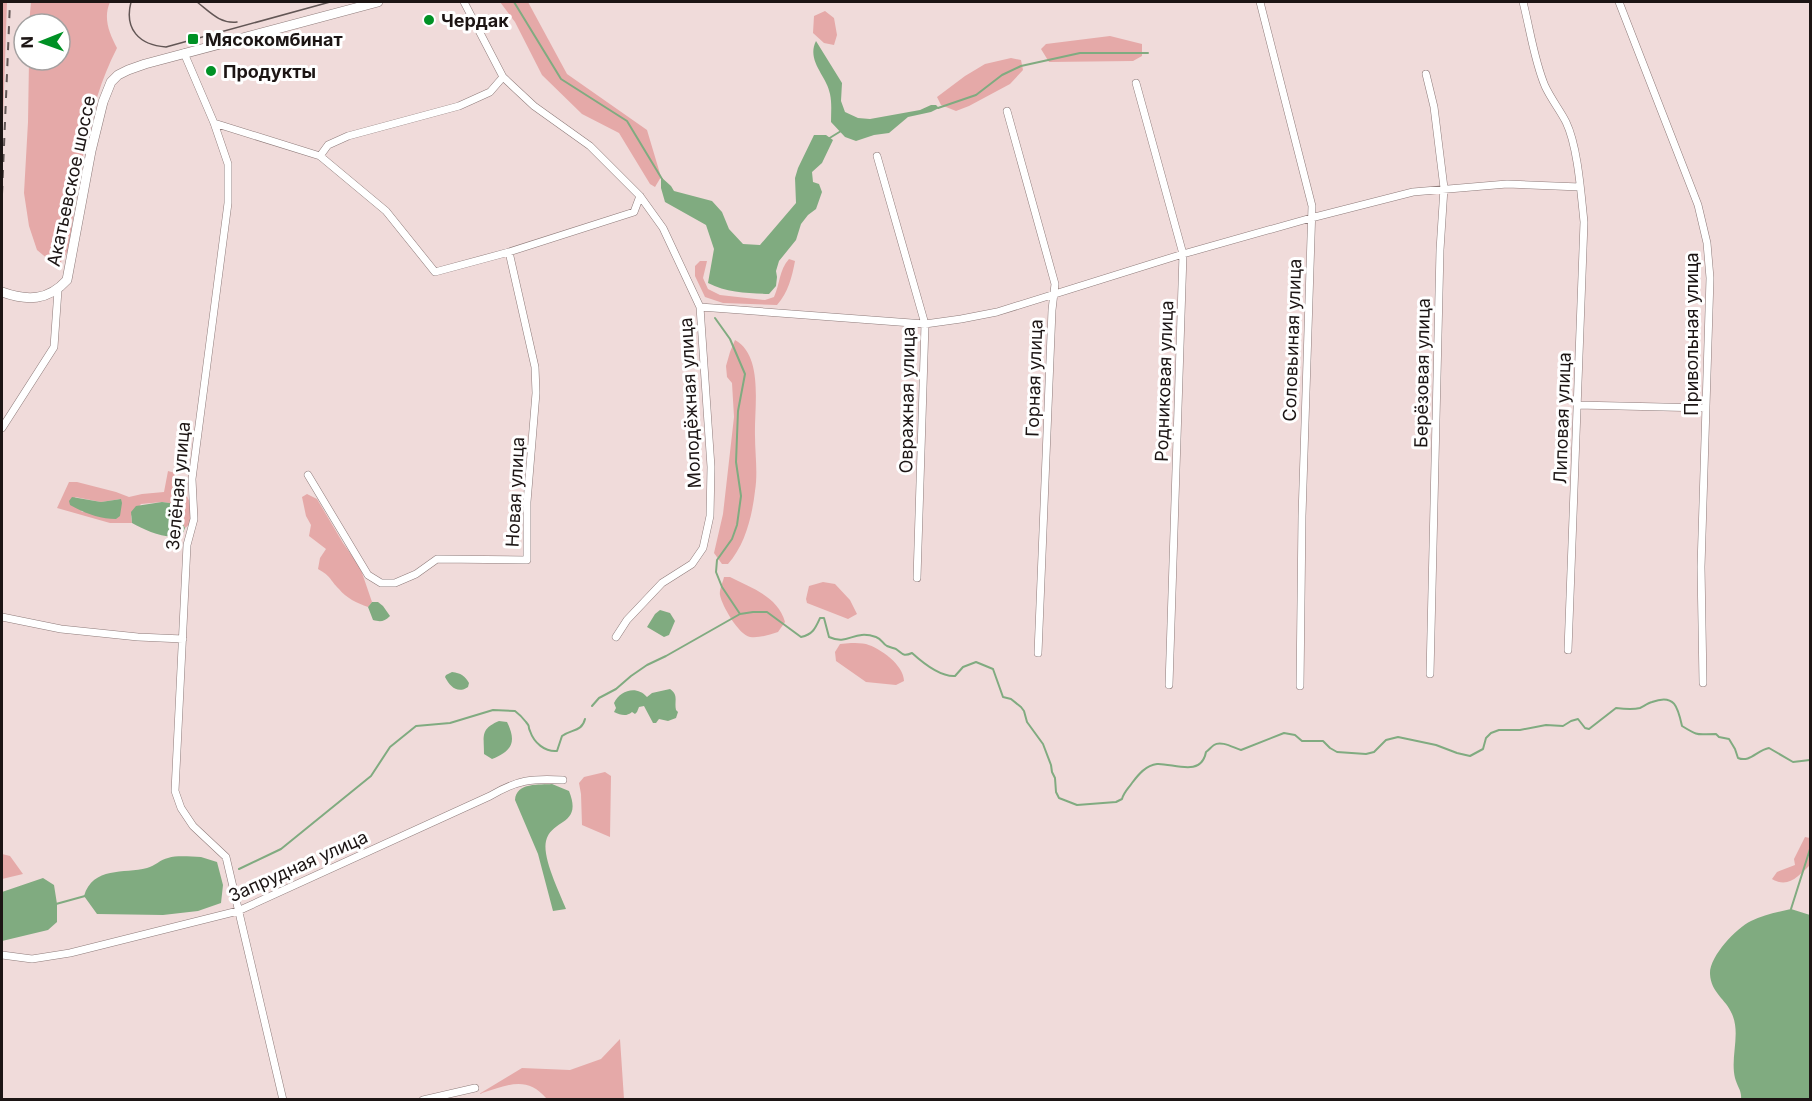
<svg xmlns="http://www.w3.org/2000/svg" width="1812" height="1101" viewBox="0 0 1812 1101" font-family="Inter,sans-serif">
<rect width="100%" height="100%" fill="#f0dbda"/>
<path fill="#e5a9a8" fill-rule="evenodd" d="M2 2H7L2 149Z
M31 2H110C103 18 109 33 117 48 85 110 79 182 68 251L59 265H55L37 250 29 226 24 193 28 122 29 60H60V24H29Z
M500 2H528L567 74 647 130 661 177 655 187 650 184 619 133 582 114 542 75 515 22Z
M825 11 834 18 837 35 834 45 824 43 813 33 814 16Z
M1110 36 1142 44V56L1133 61 1049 62 1041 49 1046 44Z
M1011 58 1021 60 1023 70 1010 84 969 106 956 111 941 105 937 97 965 76 985 64Z
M789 259 795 261C792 277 788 293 777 305L723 303 705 297 695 276V266L700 261H707L703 278 708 289 720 295 765 300 774 297C780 284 779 270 789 259Z
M735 340C764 356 754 408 755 436 755 454 758 473 755 491 752 517 745 545 728 564H722L714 553 723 514 734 417 732 383 727 377 726 366 730 352Z
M168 471 175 473 172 492 184 491 190 502V524L185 528 180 519 178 504 162 502 141 504 131 516 132 523H110L57 508 69 482H77L116 492 129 497 142 494 164 492ZM75 497 101 502 121 499 82 512Z
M307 494 317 499 343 543 360 567 372 602 368 607C357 603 346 598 339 589 329 579 332 577 318 569L320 558 326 549 309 536 311 525 306 516 302 497Z
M724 577H730C752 588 778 597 785 622L778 632C769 635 760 638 750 637 739 635 722 606 720 595 719 590 723 582 724 577Z
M823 582 835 584 850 600 857 614 848 619 807 603 806 599 809 586Z
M851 643C856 643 862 643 866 644 880 648 904 665 904 681L896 685 866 682 836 661 835 652 840 644Z
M605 772 611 776 610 837 582 825 581 794 579 783 584 777Z
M1805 837 1810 838V865C1799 875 1789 889 1772 879L1777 872 1795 865 1794 859Z
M2 854 10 856 23 874 2 879Z
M620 1039 624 1099H547C526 1074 506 1086 479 1094L522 1068 570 1070 601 1059Z"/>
<path fill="#80ab80" d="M816 41 842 83 841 101 845 112 858 118 870 119 920 110 931 105H936L939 108 931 112 908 117 889 133 874 135 856 141 845 137 831 122C831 113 832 103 830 94 827 76 806 61 816 41Z
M814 135H826L833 140 822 163 812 172 813 182 819 184 822 192 816 209 808 215 801 224 796 240 779 261 776 271 777 277 776 286 769 294C748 293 727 293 708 283L714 249 706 225 665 202 661 188V177L671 186 674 191 712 201 722 212 729 229 743 244 760 245 796 203 795 178 798 168Z
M72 497 101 502 121 499 122 503 120 516 116 519C100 519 84 513 70 505L69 501Z
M162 502 178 504C183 509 182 512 180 519L185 528 182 535C167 541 145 530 132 523L131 512 136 506Z
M372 602H378L383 606 390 616C384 622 380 622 373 620L368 607Z
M660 610 670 613 675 621 669 635 664 637 647 627 655 614Z
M452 672C461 673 465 676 469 683L468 687C458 694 450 687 445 677L446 675Z
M670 689C679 695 674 701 676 710L678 712 676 718 668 721 659 719 656 723H653L644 706 639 707 637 712 635 714 632 712C626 717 621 715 614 712L616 708 614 703C620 690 637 685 647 697L652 693Z
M499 721 507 722C517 742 512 751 492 759L484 754C484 736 480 729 499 721Z
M552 784 569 791C583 826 552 818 546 841 542 858 560 893 566 909L553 911 538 854 515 800C516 782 540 785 552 784Z
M201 857 217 862 223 885 221 903 198 911 163 915 97 914 84 896C93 866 124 874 147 868 155 866 161 859 168 858 178 855 191 857 201 857Z
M43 878 54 885 57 904V922L48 930 2 941V892Z
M1791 909 1810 915V1099H1741C1742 1091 1737 1086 1735 1078 1730 1057 1741 1034 1732 1014 1726 999 1711 993 1710 974 1709 957 1736 928 1751 921 1763 915 1777 912 1791 909Z"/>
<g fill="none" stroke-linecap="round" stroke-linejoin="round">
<path stroke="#80ab80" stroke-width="2" d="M514 2 561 79 627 121 662 179
M938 108 976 95 1002 75 1021 66 1080 53H1148
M828 139 841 131
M715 318 730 339 745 374 738 411 736 462 741 496 737 525 732 539 717 560 716 572 722 587 740 614
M592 706 599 698 616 689 631 676 647 665 666 656 740 614 753 612H767L801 637C813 634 815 629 820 618H824L829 637C849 646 853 629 876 637 882 639 882 643 887 646 889 647 893 648 896 649 903 654 903 657 912 653 923 663 940 677 955 676L963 667 976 662 993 669 1003 697 1011 699 1021 707 1024 711 1027 722 1043 744 1051 765 1052 772 1055 778 1056 792 1059 798 1077 805 1116 802 1122 799C1124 792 1128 789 1132 783 1138 775 1146 765 1157 764 1173 763 1201 778 1206 752 1209 750 1211 747 1214 745 1221 740 1234 748 1241 750L1284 733 1295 735 1302 741H1323L1330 748 1337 752 1366 754 1374 752 1386 740 1398 737 1436 745 1457 753 1470 756 1483 749 1486 738 1491 733 1499 730H1520L1546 725 1563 726 1571 721 1578 719 1585 728 1589 729 1616 708C1624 709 1632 710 1640 708 1644 706 1648 703 1652 702 1675 693 1678 708 1682 726 1700 737 1696 734 1716 734L1719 737 1729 739 1735 749 1738 758C1750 763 1757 750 1769 748L1793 762 1810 760
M239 869 281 849 371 776 390 747 416 726 450 723 493 710 515 711C519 714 523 718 526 722 531 728 527 724 530 731 534 743 545 752 557 751L562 736C571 729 582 732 585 719
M56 904 85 896
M1791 909 1810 849"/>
<g stroke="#8e7b7a" stroke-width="8">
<path id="street" d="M464 2 503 77 534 106 590 146 640 196 663 228 700 307 711 467 710 516 703 548 692 564 662 583 627 620 616 637
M1260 2 1312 206 1302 516 1300 686
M1523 2C1530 29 1534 60 1545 86 1551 99 1560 110 1566 122 1578 147 1581 194 1584 222L1568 650
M1619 2 1698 205 1707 243 1710 278 1701 567 1703 683
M184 53 214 123 228 164V203L192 479 194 519 187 545 175 791 181 808 193 826 226 857 283 1100
M1426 74 1434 107 1444 188 1440 250 1430 674
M1136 83 1183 254 1169 685
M1007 111 1055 284 1052 310 1038 653
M214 123 320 156 386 211 435 272 509 252 634 212 640 196
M320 156 328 145 348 136 459 106 490 92 503 77
M877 156 925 324 917 578
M700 307 925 324 961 319 997 312 1183 254 1311 218 1413 192 1507 184 1580 187
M1577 405 1706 408
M2 428 54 347 58 290
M308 475 368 575 381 583H395L416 574 437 559 527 560V502L536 393 535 367 509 252
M2 617 61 629 138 637 183 639
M2 955 32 959 70 953 238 911 490 796C517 780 532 778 563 780
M423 1100 475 1088"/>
</g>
<g stroke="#8e7b7a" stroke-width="10">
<path id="secondary" d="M2 292C27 301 48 301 67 280L91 151 103 102 111 82 118 75 128 70 145 64 378 2"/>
</g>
<use href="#street" stroke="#fff" stroke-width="7"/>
<use href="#secondary" stroke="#fff" stroke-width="9"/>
<path stroke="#625655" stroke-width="1.5" d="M131 2C124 29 139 45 166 47L330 2
M197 2C210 12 220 24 237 22"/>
<path stroke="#625655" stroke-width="2" stroke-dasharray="8 8" stroke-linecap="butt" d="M2 194 10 2"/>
</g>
<g fill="#009125" stroke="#fff" stroke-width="2">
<circle cx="429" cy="20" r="6"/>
<rect x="187" y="33" width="12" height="12" rx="3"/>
<circle cx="211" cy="71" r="6"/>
</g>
<g text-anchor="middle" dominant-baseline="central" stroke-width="6" stroke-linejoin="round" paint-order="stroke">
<g font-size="18" font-weight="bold" fill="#1c1514" stroke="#fff" text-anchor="start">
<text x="441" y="20">Чердак</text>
<text x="205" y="39">Мясокомбинат</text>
<text x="223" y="71">Продукты</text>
</g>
<g font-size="18" fill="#1c1514" stroke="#fff">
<text transform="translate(71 181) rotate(-78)">Акатьевское шоссе</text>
<text transform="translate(1691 334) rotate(-90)">Привольная улица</text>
<text transform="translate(1292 340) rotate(-88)">Соловьиная улица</text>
<text transform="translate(1422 373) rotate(-89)">Берёзовая улица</text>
<text transform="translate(1034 378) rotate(-88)">Горная улица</text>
<text transform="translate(1164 381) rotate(-88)">Родниковая улица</text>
<text transform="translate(907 400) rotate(-89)">Овражная улица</text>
<text transform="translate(690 403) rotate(-93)">Молодёжная улица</text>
<text transform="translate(1562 418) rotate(-88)">Липовая улица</text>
<text transform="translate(178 486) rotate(-85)">Зелёная улица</text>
<text transform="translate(515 492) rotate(-87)">Новая улица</text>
<text transform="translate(298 866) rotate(-24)">Запрудная улица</text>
</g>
</g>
<rect width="1812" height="1101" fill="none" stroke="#1c1514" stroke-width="6"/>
<g transform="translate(42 42) rotate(269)"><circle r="28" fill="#ffffff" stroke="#a4a1a1" stroke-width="1.5"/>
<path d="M0-4.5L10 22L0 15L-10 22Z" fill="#009125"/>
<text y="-9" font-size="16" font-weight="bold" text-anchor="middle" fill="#1c1514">N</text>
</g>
</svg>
